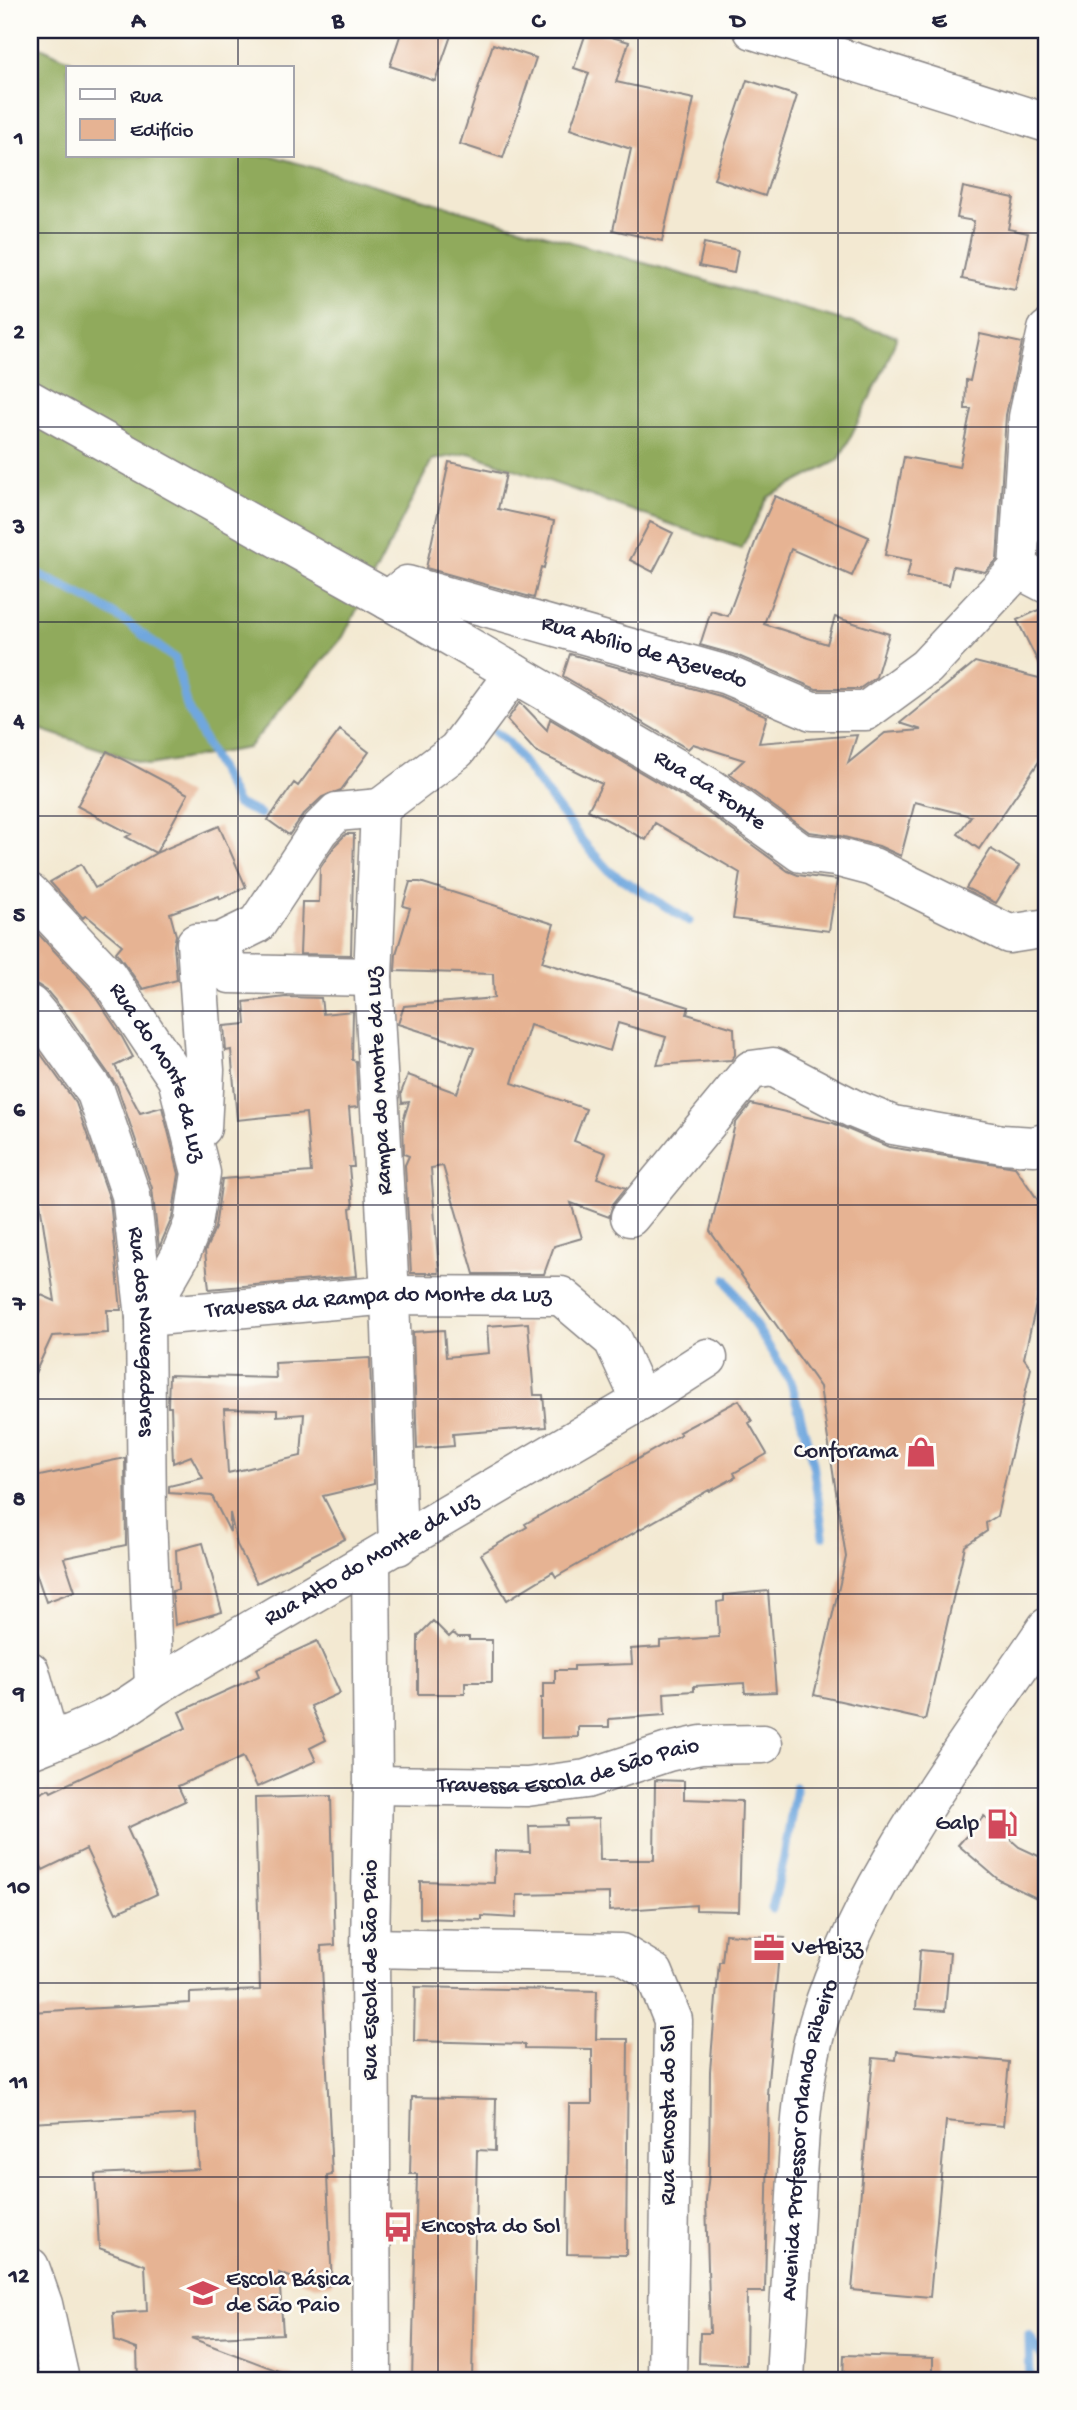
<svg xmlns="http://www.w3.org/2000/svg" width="1077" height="2410" viewBox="0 0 1077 2410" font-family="'Gochi Hand',sans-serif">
<rect width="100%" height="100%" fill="#fdfcf7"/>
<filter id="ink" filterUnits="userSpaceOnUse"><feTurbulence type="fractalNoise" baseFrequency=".0143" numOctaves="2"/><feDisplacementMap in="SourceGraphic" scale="14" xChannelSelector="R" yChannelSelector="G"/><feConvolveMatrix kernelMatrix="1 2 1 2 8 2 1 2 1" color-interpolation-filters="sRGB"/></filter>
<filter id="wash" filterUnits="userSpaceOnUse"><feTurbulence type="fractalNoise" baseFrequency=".00686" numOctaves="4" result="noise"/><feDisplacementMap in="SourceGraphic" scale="28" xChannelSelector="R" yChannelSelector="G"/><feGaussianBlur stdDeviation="1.57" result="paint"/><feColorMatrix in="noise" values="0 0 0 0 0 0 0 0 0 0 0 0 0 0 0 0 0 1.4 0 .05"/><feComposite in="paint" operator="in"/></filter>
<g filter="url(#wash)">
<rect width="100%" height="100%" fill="#f3e9d2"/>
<path fill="#90aa5b" stroke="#59664b" stroke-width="2" d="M30 42 86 68H68V156H273L897 336 886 365 839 460 768 497 741 549 469 453 432 460 343 637 248 748 149 765 30 726Z"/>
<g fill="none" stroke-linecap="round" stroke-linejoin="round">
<path stroke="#6fa7de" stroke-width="9" d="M30 570 96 603 126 622 175 659 188 709 237 804 260 814
M495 732 508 742 583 842 609 871 689 921
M726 1279 791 1382 813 1463 823 1536
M772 1909 784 1858 796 1787
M1029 2336 1030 2380
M1029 2336 1047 2364"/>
</g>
<g id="blocks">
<path fill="#e6b393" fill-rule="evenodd" d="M402 30H453L435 81 390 66Z
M587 30 629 42 616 82 694 99 662 241 613 230 631 149 570 129 589 73 574 68Z
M493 44 536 58 503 158 460 144Z
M747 80 797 96 765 196 714 179Z
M963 187 1014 198 1008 229 1028 233 1015 290 962 279 974 221 957 218Z
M704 243 738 250 734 273 699 266Z
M980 334 1022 343 1006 415 997 560 985 572 953 566 949 585 907 577 911 560 885 555 904 457 959 467 971 409H965L966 380 970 381Z
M449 462 506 474 498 509 554 521 544 568 541 567 534 598 426 568Z
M775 496 869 537 852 576 791 549 764 624 827 644 835 617 889 634 876 677 859 689H816L736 655 700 645 711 611 728 616 759 532Z
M650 522 673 533 653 572 630 560Z
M1047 606V680L1017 620Z
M570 654 720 696 767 716 759 743 857 735 848 763 885 733 922 730 900 723 975 662 1047 680V750L979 849 958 834 971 816 915 802 901 856 879 846 840 836 809 832 729 774 744 760 693 744 688 749 563 676Z
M520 702 547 730 550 719 700 807 788 871 798 875 837 880 829 931 733 919 740 873 655 823 646 840 588 810 602 784 535 751 507 720Z
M340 730 369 752 341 790 322 797 303 815 289 835 268 820 294 783 298 786Z
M107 751 188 794 156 853 219 826 246 887 220 899 219 896 170 913 176 935 174 945 177 980 143 989 116 952 122 945 86 915 83 918 50 882 81 864 95 888 156 853 126 837 131 834 77 806Z
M346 834H354L351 955 300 954 302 902H319L320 868 336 844Z
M991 849 1019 866 996 903 966 888Z
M410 882H420L554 924 542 962 689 1007 687 1014 734 1028 735 1055 731 1060 657 1065 666 1037 618 1023 610 1051 530 1025 512 1083 586 1109 574 1141 606 1153 597 1178 626 1188 613 1204 609 1217 571 1203 582 1238 554 1246 544 1274H474L443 1166 431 1168 439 1273H411L405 1165 409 1156 404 1154 403 1121 409 1102 402 1103 401 1093 408 1075 457 1093 474 1048 398 1024 404 1006 494 998 493 974 395 971 396 954 410 908 403 906Z
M30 925 90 989 122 1037 133 1057 115 1066 140 1113 162 1107 179 1174 172 1218 159 1248 152 1188 117 1086 69 1017 47 991 38 985 30 984Z
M286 997 321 998 323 1014 353 1011 352 1060 356 1061 358 1107 349 1108 354 1167H349L353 1207 350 1208 357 1276 209 1289 205 1251 215 1228 222 1179 311 1172 306 1113 237 1120 231 1050 226 1051 224 1026 246 1024 244 1002Z
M30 1039 76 1103 110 1200 121 1310H107L108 1333 52 1336 30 1384V1290L55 1301 40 1203 30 1200Z
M751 1104 833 1123 889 1147 1015 1167 1042 1206 1044 1217 1047 1221V1256L1024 1358 1031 1368 997 1516 986 1523 987 1531 965 1546 925 1720 814 1695 846 1557 820 1387 710 1231 735 1124Z
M528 1323 534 1395H543L546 1427 453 1434 454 1446 417 1449 413 1332 444 1330 446 1357 489 1353 487 1326Z
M370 1358 374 1484 323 1496 345 1539 257 1583 237 1545 230 1513V1532L212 1496 169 1493V1486L203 1478 191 1456 173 1463 171 1407H168L169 1375 276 1378 275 1363ZM224 1409 277 1410V1416L304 1414 301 1456 228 1473Z
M739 1400 752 1421 749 1423 767 1454 734 1473 736 1477 710 1491 709 1490 556 1577 553 1572 507 1600 481 1554 527 1527 525 1524 681 1434 679 1432Z
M125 1458 126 1545 64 1558 75 1591 46 1602 30 1555V1478Z
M203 1543 222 1612 175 1625 172 1591 178 1590 176 1550Z
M768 1591 776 1692 745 1693 744 1683 694 1686V1691L664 1693 665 1715 609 1719V1727H578V1737L541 1738V1698H543V1683H555V1670H574V1666L632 1664 631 1649 660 1647V1641L719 1637 717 1602 724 1601V1595Z
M433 1621 449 1637 453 1633 458 1637H469V1640H492V1682H465V1694H418V1636Z
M317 1641 340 1693 311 1706 326 1740 310 1748 316 1761 257 1787 243 1757 178 1786 185 1801 127 1828 157 1894 116 1913 86 1849 43 1870 37 1859 30 1862V1798L49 1789 51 1792 186 1728 179 1712 259 1676 256 1669Z
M655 1780 684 1781V1799L742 1801 739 1911 696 1910V1905L609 1911V1893L517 1895 516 1918 482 1916V1920L420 1918V1881L494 1883 495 1851 530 1852 529 1826 567 1825 566 1819 599 1818 600 1860H654Z
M331 1796 335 1945 321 1946 332 2175 327 2176 332 2285 315 2286 279 2273 283 2334 191 2338 297 2378V2380H138L137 2349 115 2341 113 2313 147 2311 145 2265 99 2248 95 2174 199 2169 196 2114 30 2123V2012L190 2003V1993L260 1990 255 1798Z
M984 1816 1019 1847 1047 1860V1903L999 1880 958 1845Z
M725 1934 785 1938 779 1953 767 2094H769L765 2292H747L746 2365 699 2363 700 2333H710L706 2201 709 2173 710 2071 719 1962H722Z
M920 1950 950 1953 945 2011 916 2009Z
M415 1987 597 1991 596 2039H628L626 2255 567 2254 569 2104H592V2049L525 2048V2044L414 2041Z
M897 2051 1009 2062 1003 2126 946 2121 930 2297 852 2290 873 2058 896 2060Z
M412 2097 496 2099 495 2151 477 2150 472 2380H412L417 2174H410Z
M844 2355 933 2358V2380H843Z"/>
</g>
</g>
<g filter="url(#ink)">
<use href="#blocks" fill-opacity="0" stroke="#8a8686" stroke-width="2"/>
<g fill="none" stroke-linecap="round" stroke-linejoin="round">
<g stroke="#8a8686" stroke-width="41">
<g id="minor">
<path d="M753 30 1047 123"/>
<path id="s1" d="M30 400 388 600 514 673 712 789 801 853 835 857 873 867 1009 934 1047 928"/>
<path d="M1018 569 1047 584"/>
<path id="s2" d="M388 600 407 585 727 675 812 711H866L926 667 1018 569 1028 417 1047 330"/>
<path id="s3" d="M30 893 107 975 177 1079 201 1173 193 1224 180 1256 145 1317"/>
<path d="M220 942 230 974 373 977"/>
<path id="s4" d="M30 1005 51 1030 96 1093 131 1195 145 1317 147 1517 154 1687"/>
<path d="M202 1128 205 1070 196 943 220 942 257 924 319 830 337 812 380 808"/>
<path d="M630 1217 751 1070 773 1067 852 1108 893 1125 1002 1144 1034 1146 1047 1142"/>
<path id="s5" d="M145 1317 390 1295 561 1296 613 1340 641 1401"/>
<path d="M398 1546 390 1295 373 977 380 808 457 750 514 673"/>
<path d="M30 1671 50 1742"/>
<path id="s6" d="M30 1750C73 1733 118 1717 154 1687L641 1401 708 1358"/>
<path id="s7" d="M373 1785 527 1787 586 1779 668 1752 701 1745 763 1744"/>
<path d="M370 1948 373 1785 371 1560"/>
<path d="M30 2267 43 2304 60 2380"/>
</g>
</g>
<g stroke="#8a8686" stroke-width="41">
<g id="major">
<path d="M372 2380 370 1948 621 1953 654 1973 673 2020 667 2380"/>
<path id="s8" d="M785 2380C788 2318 793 2256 796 2195 799 2144 801 2091 813 2042 849 1896 964 1750 1047 1627"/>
</g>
</g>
<use href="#minor" stroke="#fff" stroke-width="38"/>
<use href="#major" stroke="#fff" stroke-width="38"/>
</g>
</g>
<path fill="none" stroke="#22223b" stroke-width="2" stroke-opacity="0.55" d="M238 30V68M438 30V2380M638 30V2380M838 30V2380M238 156V2380M30 233H1047M30 427H1047M30 622H1047M30 816H1047M30 1011H1047M30 1205H1047M30 1399H1047M30 1594H1047M30 1788H1047M30 1983H1047M30 2177H1047"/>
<defs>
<g id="shop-bare" transform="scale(2.415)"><path d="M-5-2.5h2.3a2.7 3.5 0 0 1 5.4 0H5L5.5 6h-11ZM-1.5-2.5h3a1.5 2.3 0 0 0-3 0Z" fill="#d1495b" stroke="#fdfcf7" stroke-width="2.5" paint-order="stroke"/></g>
<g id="fuel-bare" transform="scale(2.415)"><path d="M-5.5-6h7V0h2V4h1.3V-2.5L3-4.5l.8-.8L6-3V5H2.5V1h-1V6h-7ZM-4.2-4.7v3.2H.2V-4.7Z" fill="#d1495b" stroke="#fdfcf7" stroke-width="2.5" paint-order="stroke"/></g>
<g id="office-bare" transform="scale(2.415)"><path d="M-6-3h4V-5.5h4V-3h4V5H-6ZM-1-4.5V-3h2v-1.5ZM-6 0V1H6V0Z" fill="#d1495b" stroke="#fdfcf7" stroke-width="2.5" paint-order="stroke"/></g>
<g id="bus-bare" transform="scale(2.415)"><path d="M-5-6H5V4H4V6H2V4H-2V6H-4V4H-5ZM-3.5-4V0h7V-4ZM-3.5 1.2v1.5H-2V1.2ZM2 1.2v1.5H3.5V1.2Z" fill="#d1495b" stroke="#fdfcf7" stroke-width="2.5" paint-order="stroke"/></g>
<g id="school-bare" transform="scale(2.415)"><path d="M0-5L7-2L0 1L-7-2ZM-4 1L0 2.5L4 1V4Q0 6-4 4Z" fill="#d1495b" stroke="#fdfcf7" stroke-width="2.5" paint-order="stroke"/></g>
</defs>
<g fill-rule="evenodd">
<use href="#shop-bare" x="921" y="1452"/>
<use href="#fuel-bare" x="1002" y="1824"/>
<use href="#office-bare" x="769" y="1948"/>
<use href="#bus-bare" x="398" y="2227"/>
<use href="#school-bare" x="203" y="2293"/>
</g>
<g text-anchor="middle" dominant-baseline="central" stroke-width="5" stroke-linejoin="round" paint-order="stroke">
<g font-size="23" fill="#22223b" stroke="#fdfcf7">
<text stroke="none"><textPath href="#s2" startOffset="271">Rua Abílio de Azevedo</textPath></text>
<text stroke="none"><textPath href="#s1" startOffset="784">Rua da Fonte</textPath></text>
<text stroke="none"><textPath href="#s3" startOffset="224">Rua do Monte da Luz</textPath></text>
<text transform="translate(380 1081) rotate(-93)">Rampa do Monte da Luz</text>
<text stroke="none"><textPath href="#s5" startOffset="234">Travessa da Rampa do Monte da Luz</textPath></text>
<text stroke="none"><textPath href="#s4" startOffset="355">Rua dos Navegadores</textPath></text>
<text stroke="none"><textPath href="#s6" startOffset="392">Rua Alto do Monte da Luz</textPath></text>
<text stroke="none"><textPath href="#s7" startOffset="198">Travessa Escola de São Paio</textPath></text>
<text transform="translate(371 1970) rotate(-90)">Rua Escola de São Paio</text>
<text transform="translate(669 2115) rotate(-90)">Rua Encosta do Sol</text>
<text stroke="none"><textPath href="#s8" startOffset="242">Avenida Professor Orlando Ribeiro</textPath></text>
</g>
<g font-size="23" fill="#22223b" stroke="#fdfcf7" text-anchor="start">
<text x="898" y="1452" text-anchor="end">Conforama</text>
<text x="979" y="1824" text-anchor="end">Galp</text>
<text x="792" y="1948">VetBizz</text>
<text x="421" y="2227">Encosta do Sol</text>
<text x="226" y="2280">Escola Básica<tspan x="226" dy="26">de São Paio</tspan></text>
</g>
</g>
<rect width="1077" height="2410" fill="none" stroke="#fdfcf7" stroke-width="77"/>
<rect x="66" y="66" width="228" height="91" fill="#fdfcf7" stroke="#a5a5ac" stroke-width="2"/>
<rect x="80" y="89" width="35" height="10" fill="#ffffff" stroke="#a5a5ac" stroke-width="2"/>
<text x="130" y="102" font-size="21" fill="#22223b">Rua</text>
<rect x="80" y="119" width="35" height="21" fill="#e6b393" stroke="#a5a5ac" stroke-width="2"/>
<text x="130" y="136" font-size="21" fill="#22223b">Edifício</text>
<rect x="38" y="38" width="1000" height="2334" fill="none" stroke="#22223b" stroke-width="2.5"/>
<g font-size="23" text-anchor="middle" font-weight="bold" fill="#22223b">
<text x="138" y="27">A</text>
<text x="338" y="27">B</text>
<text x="538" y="27">C</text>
<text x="738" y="27">D</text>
<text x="939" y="27">E</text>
<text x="19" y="144">1</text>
<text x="19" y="338">2</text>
<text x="19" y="533">3</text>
<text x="19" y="727">4</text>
<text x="19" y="921">5</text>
<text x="19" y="1116">6</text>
<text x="19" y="1310">7</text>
<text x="19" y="1505">8</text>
<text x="19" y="1699">9</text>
<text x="19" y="1893">10</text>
<text x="19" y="2088">11</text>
<text x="19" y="2282">12</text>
</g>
</svg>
